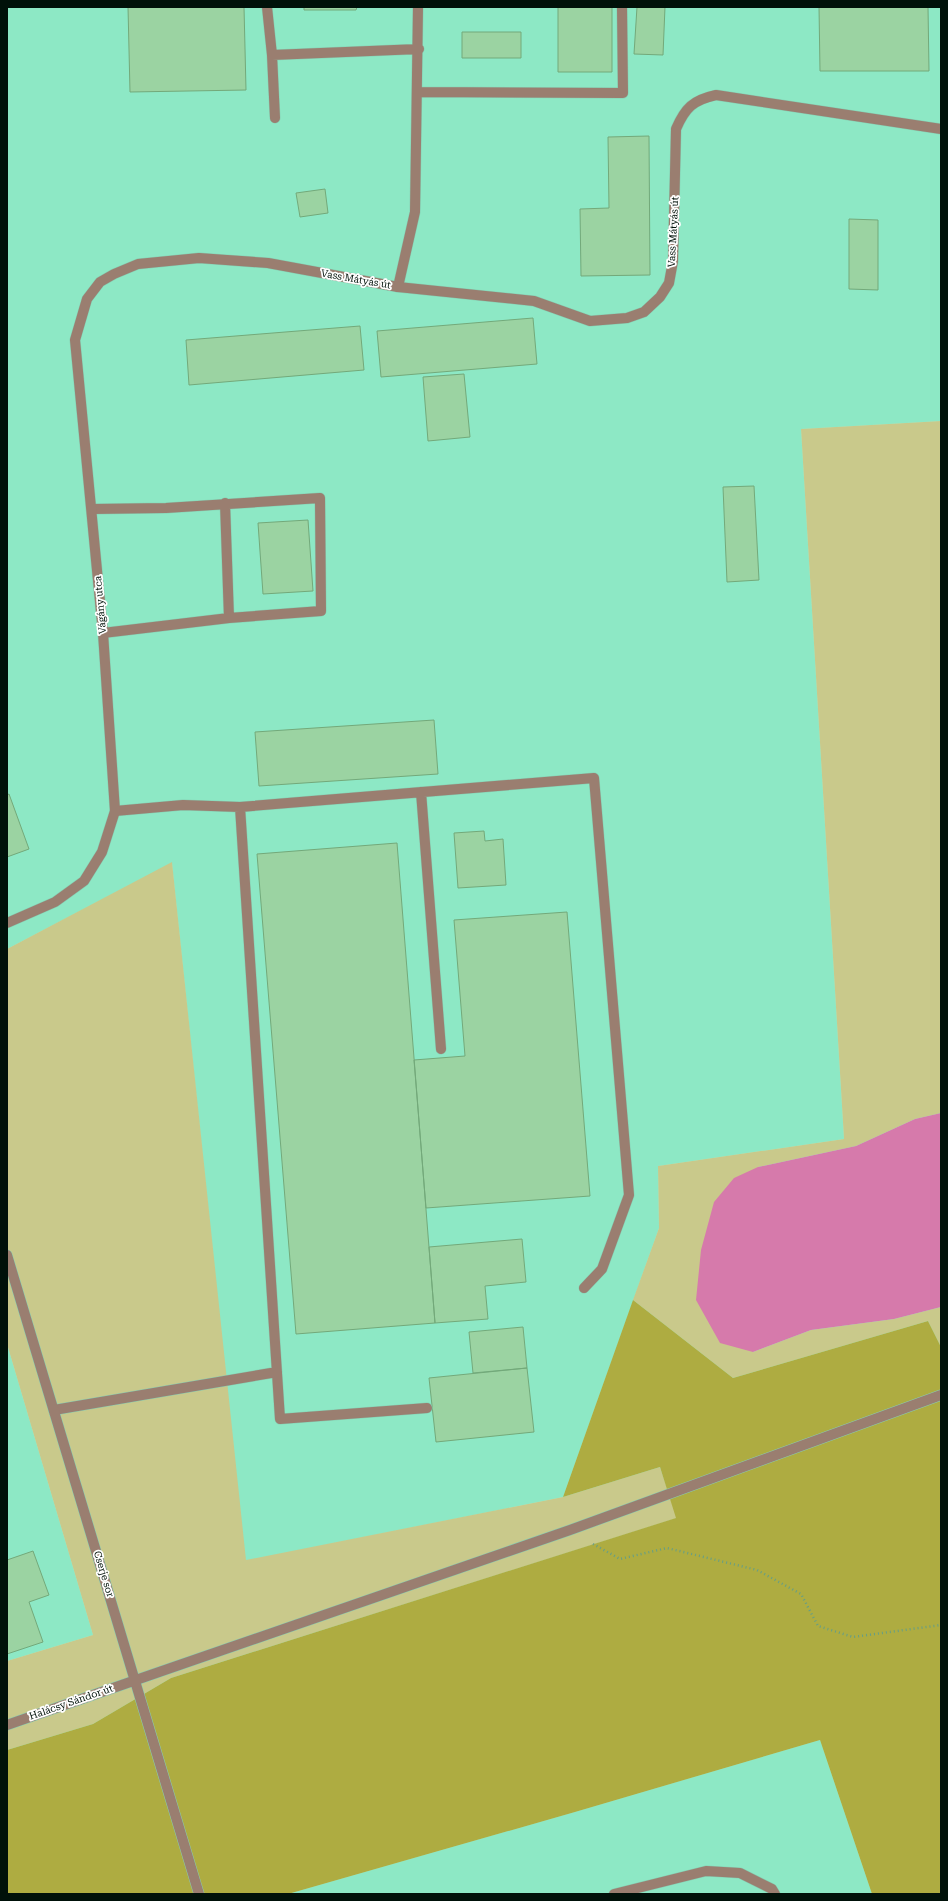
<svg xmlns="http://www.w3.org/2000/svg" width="948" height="1901" viewBox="0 0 948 1901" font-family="'Roboto Serif',serif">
<rect width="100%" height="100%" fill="#a2f2d3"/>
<path fill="#8de8c5" d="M7 7H941V421L801 429 844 1139 658 1166 659 1228 563 1497 245 1561 172 863 7 949Z
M7 1344 93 1635 7 1661Z
M820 1740 872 1894H288L575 1812Z"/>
<path fill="#c9c98b" d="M941 421V1113L915 1119 856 1146 758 1167 753 1352 811 1330 894 1319 941 1307V1347L928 1321 733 1378 633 1300 659 1228 658 1166 844 1139 801 429Z
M172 862 246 1560 563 1497 660 1467 677 1518 171 1678 93 1724 7 1750V1661L93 1635 7 1344V949Z"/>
<path fill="#aeac41" d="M633 1300 733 1378 928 1321 941 1347V1894H872L820 1740 575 1812 288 1894H7V1750L93 1724 171 1678 676 1518 660 1467 563 1497Z"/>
<path fill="#d67aab" d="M941 1113V1307L894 1319 811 1330 753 1352 720 1343 696 1300 701 1250 714 1202 734 1178 758 1167 856 1146 915 1119Z"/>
<path fill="#9bd3a2" stroke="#73a97a" d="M128 7H244L246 90 130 92Z
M304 7H357L356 10H304Z
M558 7H612V72H558Z
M637 7H665L663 55 634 54Z
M819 7H928L929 71H820Z
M462 32H521V58H462Z
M649 136 650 275 581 276 580 209 609 208 608 137Z
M325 189 328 213 300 217 296 193Z
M849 219 878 220V290L849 289Z
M533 318 537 364 381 377 377 331Z
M360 326 364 370 189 385 186 340Z
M464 374 470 437 428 441 423 377Z
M754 486 759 580 727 582 723 487Z
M308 520 313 591 263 594 258 523Z
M434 720 438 774 259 786 255 732Z
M9 794 29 849 7 857V795Z
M484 831 485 841 503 839 506 885 458 888 454 833Z
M397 843 435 1323 296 1334 257 854Z
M567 912 590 1196 426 1208 414 1060 465 1056 454 920Z
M522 1239 526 1282 485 1286 488 1319 435 1323 429 1247Z
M523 1327 527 1368 473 1373 469 1332Z
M527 1368 534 1432 436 1442 429 1378Z
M33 1551 49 1595 29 1602 43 1642 7 1654V1560Z"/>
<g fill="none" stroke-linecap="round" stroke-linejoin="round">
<g stroke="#88ceb3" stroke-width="11">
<path id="lane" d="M267 7 272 55 419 49
M272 55 275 118
M418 92 623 93 622 7
M398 287 415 212 418 7
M225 503 229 618
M92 509 166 508 320 498 321 611 229 618 103 633
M421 792 441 1049
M240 807 280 1419 427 1408
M115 811 183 805 240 807 594 778 629 1195 602 1269 584 1288
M54 1410 277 1372
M136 1680 570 1530 941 1395
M614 1894 706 1871 740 1873 772 1889 775 1894"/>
</g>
<g stroke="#88ceb3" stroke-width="11">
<path id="street" d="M7 923 55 902 84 881 102 852 115 811 103 633 75 340 87 299 100 282 114 274 138 264 199 258 268 263 398 287 534 301 590 321 627 318 644 312 660 297 669 283 673 261 676 129C685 108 693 100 716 95L941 129
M7 1255 199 1894
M7 1725 136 1680"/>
</g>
<path stroke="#659e87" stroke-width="2.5" stroke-dasharray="1 3" stroke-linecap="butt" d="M593 1544 620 1559 667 1548 757 1570 801 1594 818 1626 853 1637 941 1625"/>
<use href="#lane" stroke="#9a7e70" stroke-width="10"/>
<use href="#street" stroke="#9a7e70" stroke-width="10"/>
</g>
<g text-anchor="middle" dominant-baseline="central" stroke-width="3.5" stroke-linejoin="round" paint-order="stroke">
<g font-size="10" fill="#001109" stroke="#fff">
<text transform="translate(673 232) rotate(-87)">Vass Mátyás út</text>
<text transform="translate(356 279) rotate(10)">Vass Mátyás út</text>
<text transform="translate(100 605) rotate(-95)">Vágány utca</text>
<text transform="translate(104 1574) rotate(73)">Cserje sor</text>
<text transform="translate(71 1702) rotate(-19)">Halácsy Sándor út</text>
</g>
</g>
<rect width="948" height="1901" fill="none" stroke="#001109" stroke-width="16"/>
</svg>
